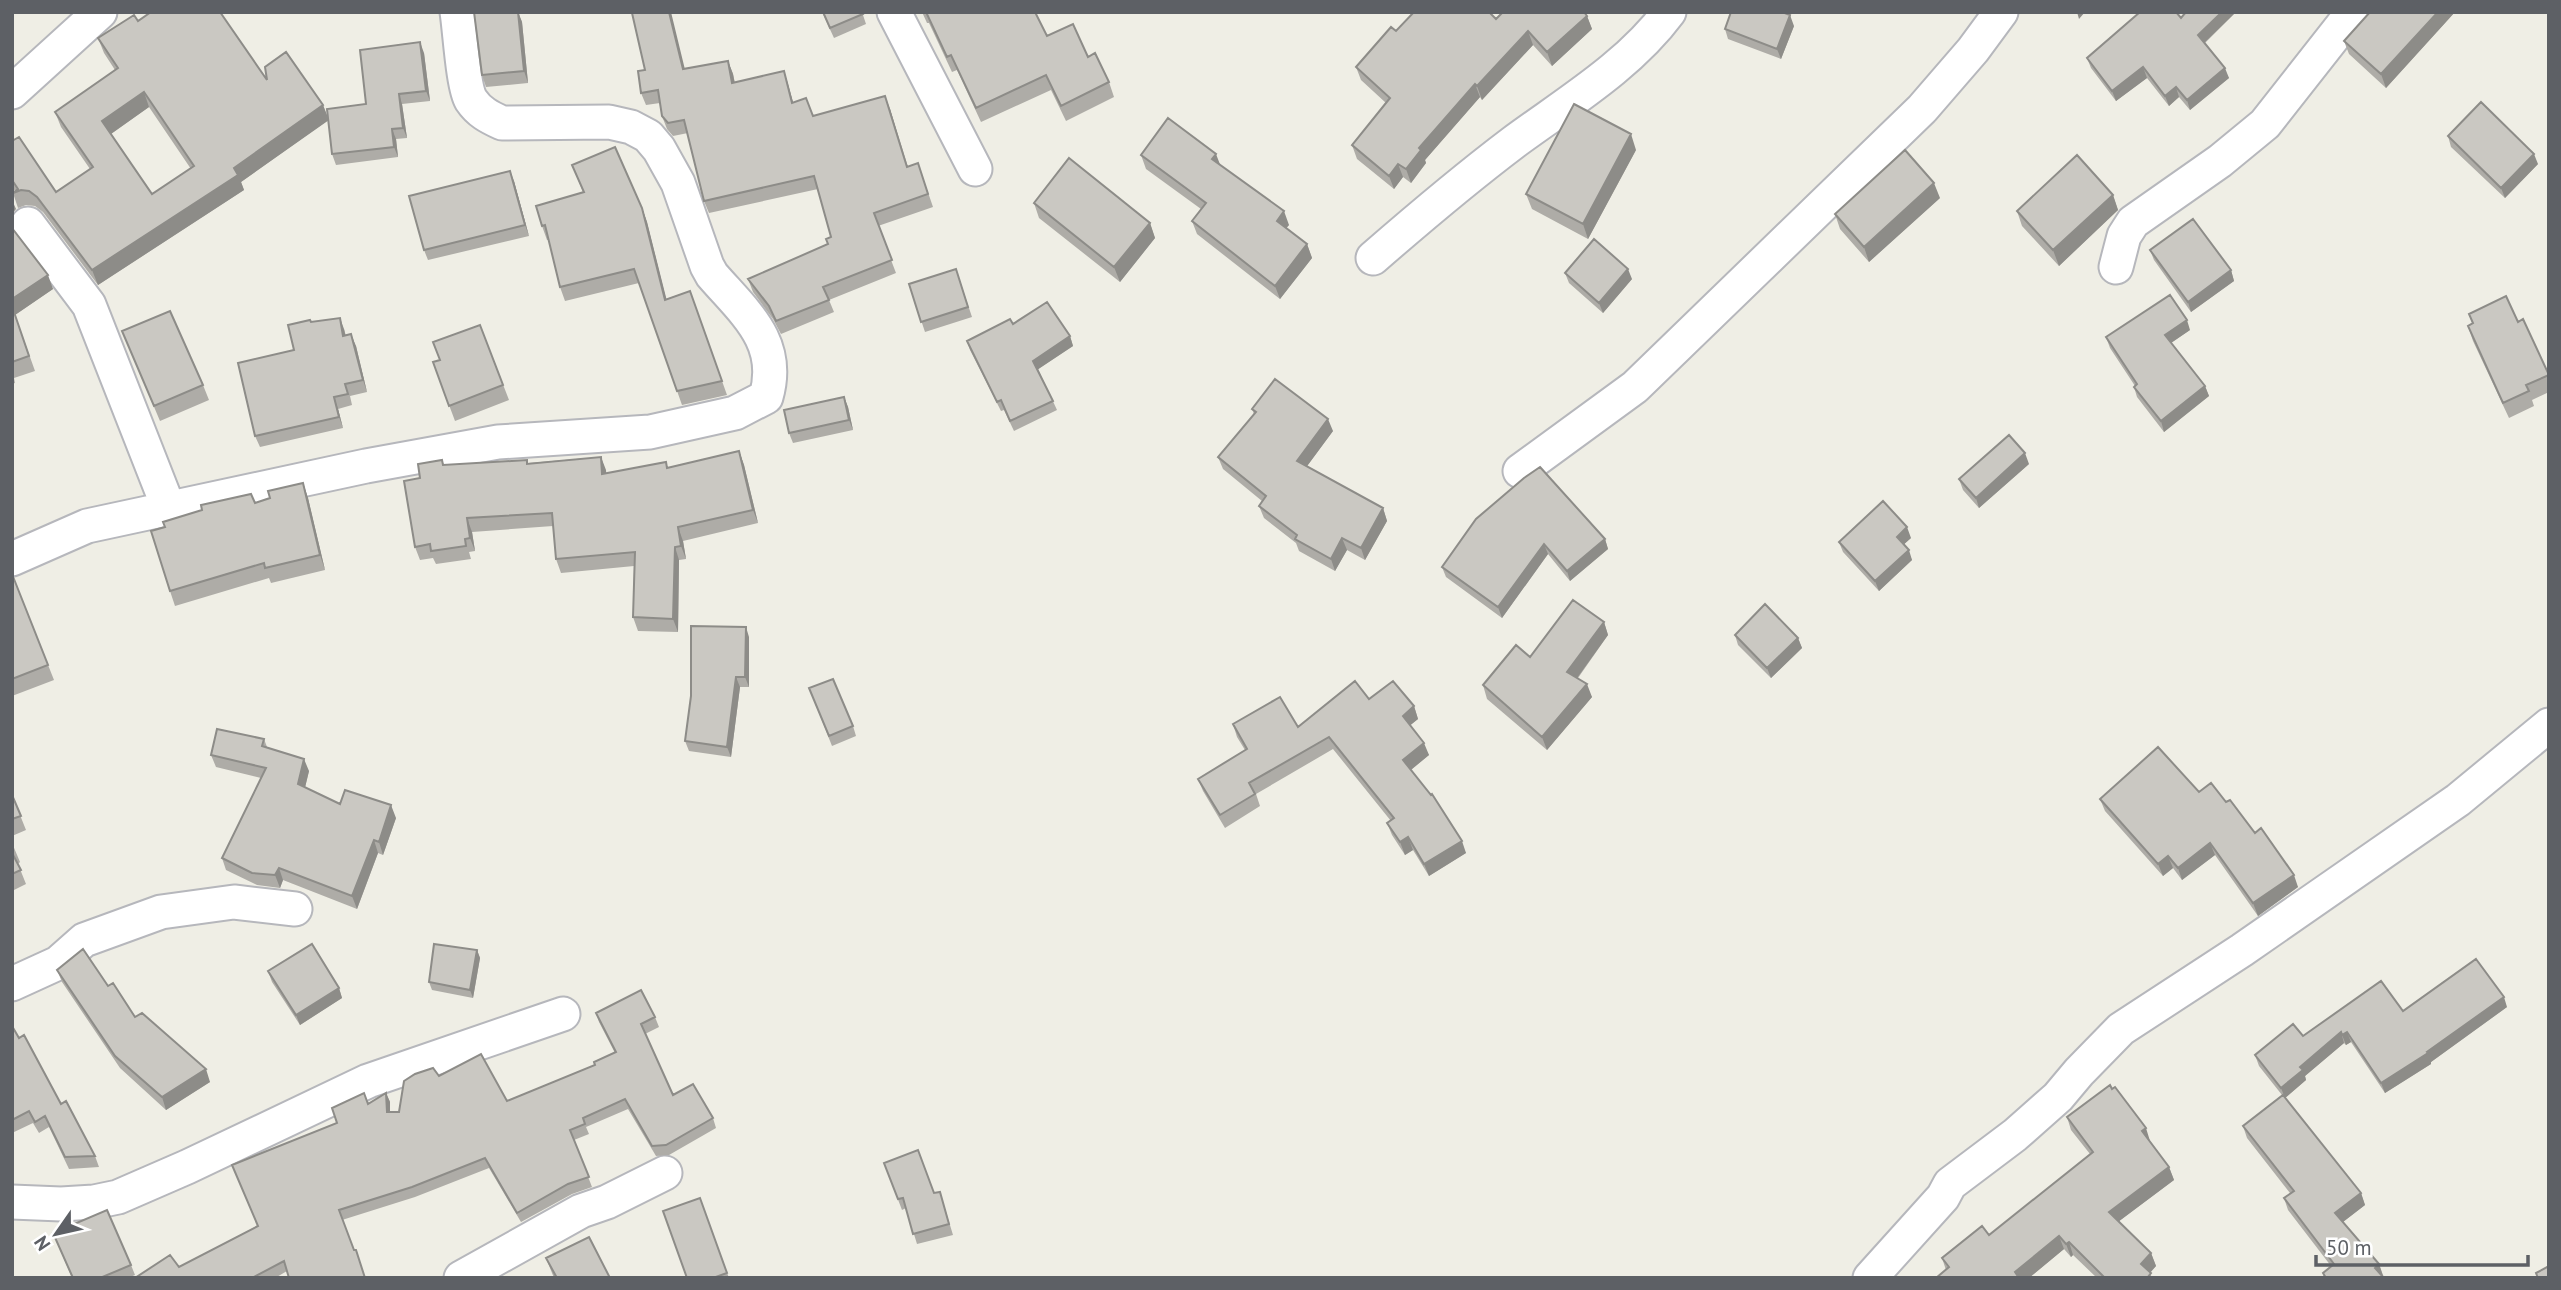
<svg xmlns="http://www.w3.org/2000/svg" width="2561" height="1290" viewBox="0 0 2561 1290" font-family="'PT Sans',sans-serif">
<rect width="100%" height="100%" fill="#efeee5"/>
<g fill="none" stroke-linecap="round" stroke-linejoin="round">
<g stroke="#b6b7bc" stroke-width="37">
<path id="street" d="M894 12 975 169
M12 92 100 12
M28 224 89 305 169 509
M1373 258C1419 218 1465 179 1514 142 1567 103 1629 66 1669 12
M2116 267 2124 236 2133 222 2220 161 2265 124 2353 12
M1520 471 1635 387 1922 109 1973 50 2001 12
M12 559 87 526 366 466 498 442 650 432 735 413 766 397C782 342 745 313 712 275L707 266 678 183 659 149 648 136 631 127 609 122 502 123C489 117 479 112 471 100 463 87 460 31 457 12
M12 984 58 963 84 940 161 912 234 902 295 909
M12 1202 61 1204 94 1202 118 1197 187 1167 368 1081 563 1014
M461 1278 581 1211 607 1202 665 1173
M1870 1278 1943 1197 1950 1184 2015 1135 2058 1097 2079 1072 2121 1029 2242 950 2458 800 2549 725"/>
</g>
<use href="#street" stroke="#fff" stroke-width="33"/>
</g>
<path fill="#aeaca7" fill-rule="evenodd" d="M474 12H518L522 22 528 83 486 87 482 75Z
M822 12H862L866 24 834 38Z
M922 12H1035L1047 36 1088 57 1109 82 1114 97 1066 121 1051 90 981 122 957 70 952 72 929 23H927Z
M2186 12H2236L2205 43 2229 78 2190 110 2179 97 2169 106 2147 78 2116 101 2091 68 2087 58 2181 18Z
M2370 12H2455L2386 88 2349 54 2344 41Z
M1587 16 1592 29 1552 66 1533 45 1482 100 1480 97 1425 160 1426 163 1411 183 1403 177 1394 189 1357 159 1352 145 1386 103 1361 80 1356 67 1396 31 1496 19Z
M138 21 323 105 328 119 366 104 424 53 430 101 402 104 407 138 396 139 398 157 336 165 332 154 328 120 241 182 244 190 98 285 43 212 35 206 26 205 18 208 13 193 15 191 12 187V141L56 192 90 169 61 127 55 112 115 70 104 53 98 38ZM149 107 191 169 152 194 111 134Z
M1794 26 1781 59 1728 39 1725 29Z
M728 61 733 74 735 83 784 71 793 103 813 116 890 109 908 167 918 163 933 207 878 226 896 273 829 300 834 312 781 334 773 319 753 292 748 279 828 244 831 237 818 189 709 213 704 201 688 133 673 136 667 129 662 116 660 103 646 105 641 93 684 69Z
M2448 136 2538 164 2505 198 2451 147Z
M1636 150 1588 239 1532 209 1526 194Z
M1141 155 1220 166 1289 225 1286 228 1307 244 1312 258 1280 299 1197 234 1192 221 1201 209 1146 169Z
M572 165 642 208 647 222 666 299 690 291 727 395 682 405 639 283 565 301 560 287 549 240H547L542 226 583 192Z
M514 181 529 236 428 260 424 250Z
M2113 195 2118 210 2059 266 2022 226 2017 211Z
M1940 198 1869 262 1840 229 1835 214Z
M1034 203 1150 223 1155 238 1120 282 1039 218Z
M12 228 53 289 15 315 35 371 14 378 15 383 12 384Z
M2150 250 2231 270 2234 281 2191 312 2154 260Z
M956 269 972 317 925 332 909 284Z
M1565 273 1632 279 1603 313 1569 283Z
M2469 314 2518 322 2549 375V392L2532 400 2534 406 2509 418 2473 341 2468 326 2472 323Z
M311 322 344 329 346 336 356 346 367 392 350 396 352 405 338 409 343 428 260 447 255 436 294 350Z
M1013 324 1070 336 1073 346 1038 369 1057 410 1014 431 1004 410 1001 411 970 350 967 341Z
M480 325 509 400 455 421 433 362 439 360Z
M2190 330 2171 343 2205 386 2209 396 2164 432 2137 397 2134 387 2135 386 2110 348 2106 337Z
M122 331 203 385 209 400 160 421Z
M844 397 848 407 853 430 793 443 789 433Z
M1252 409 1333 431 1307 466 1383 508 1387 521 1365 560 1347 550 1335 571 1299 551 1296 543 1264 518 1259 506 1262 501 1223 469 1218 457 1254 414Z
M739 451 744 465 758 523 683 541 686 559 679 560 678 632 638 631 633 617 634 566 561 573 556 559 553 526 472 532 475 551 469 552 471 559 436 564 433 558 420 560 415 547 420 478 442 460 444 465 527 460 528 463 601 457 606 473 668 468Z
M2029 464 1979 508 1963 490 1959 479Z
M303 483 308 498 325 570 271 583 269 578 175 606 170 591 255 503 270 498Z
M1476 519 1605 539 1608 549 1570 581 1548 554 1502 618 1446 577 1442 567Z
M1911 538 1904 544 1912 560 1879 591 1843 552 1839 542Z
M12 574 54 680 12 696Z
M1604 622 1608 635 1578 678 1592 697 1547 750 1487 699 1483 685 1530 657Z
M1735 635 1798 638 1802 648 1771 678 1738 645Z
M749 637V687H740L731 757 689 751 685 741Z
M813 698 853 726 856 736 832 746Z
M1369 699 1414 706 1418 719 1410 725 1429 755 1411 770 1466 853 1429 876 1413 850 1405 855 1392 835 1387 823 1391 821 1333 749 1256 794 1260 806 1225 828 1203 791 1198 779 1245 750 1237 737 1233 724 1298 727Z
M264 739 267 747 309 771 305 787 340 804 396 818 383 855 378 853 357 909 283 880 280 888 257 885 226 870 222 858 261 778 216 767 211 755Z
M2199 792 2226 802 2298 887 2258 916 2215 855 2182 880 2173 868 2163 876 2105 811 2100 799Z
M12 795 26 830 12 836Z
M12 843 20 862 18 864 26 884 12 891Z
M477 950 480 958 473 998 432 990 429 982Z
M57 970 108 986 135 1017 210 1082 166 1110 120 1068 62 982Z
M268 971 339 988 342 998 300 1025 272 982Z
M2507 1007 2431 1062V1064L2385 1093 2351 1042 2346 1045 2344 1043 2305 1076 2306 1080 2285 1098 2361 1193 2365 1205 2343 1222 2379 1264 2384 1278H2324L2323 1273 2331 1266 2288 1210 2284 1198 2290 1193 2247 1138 2243 1126 2282 1095 2259 1066 2255 1055 2303 1036 2403 1011Z
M596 1013 655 1017 659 1027 645 1034 673 1095 713 1118 716 1128 669 1155 656 1156 628 1109 586 1127 589 1134 574 1140 592 1187 572 1194 521 1222 489 1168 415 1197 342 1220 287 1271 275 1278H135L179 1267 257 1226 337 1123 386 1093 390 1102V1112H399L439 1076 507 1101 595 1065 615 1053 599 1022Z
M12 1026 19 1038 95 1156 99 1167 69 1169 49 1127 39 1133 33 1123 12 1133Z
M2067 1117 2150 1141 2169 1167 2174 1180 2119 1221 2151 1253 2156 1266 2150 1273 2152 1278H2097L2073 1255 2071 1257 2064 1249 2029 1278H1936L1946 1270 1942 1258 1989 1235 2090 1154 2071 1130Z
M884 1163 934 1193 940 1192 953 1235 917 1244 906 1208 902 1210Z
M700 1198 729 1278H687Z
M53 1233 131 1265 135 1275 128 1278H72Z
M546 1258 610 1278H554Z"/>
<path fill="#8d8c88" d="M515 12H518L522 22 528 83 524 71Z
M669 12H671L688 82 683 69Z
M2077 12H2085L2079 19Z
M2222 12H2236L2202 45 2198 35Z
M2438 12H2455L2386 88 2381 74Z
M1790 15 1794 26 1781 59 1777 49Z
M1587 16 1592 29 1552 66 1547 52Z
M1528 31 1533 45 1482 100 1477 86Z
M420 42 424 53 430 101 426 91Z
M728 61 733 74 737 96 732 83Z
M2143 67 2147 78 2116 101 2112 91Z
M2225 68 2229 78 2190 110 2187 100Z
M784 71 788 84 797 116 792 103Z
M1475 84 1480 97 1425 160 1426 163 1411 183 1406 169 1419 148Z
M2176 87 2179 97 2169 106 2165 96Z
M144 92 149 107 108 136 102 121Z
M399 94 402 104 407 138 403 128Z
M885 96 890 109 911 180 907 167Z
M323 105 329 120 241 182 244 190 98 285 92 270Z
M392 129 396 139 398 157 394 147Z
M1631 134 1636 150 1588 239 1583 224Z
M1216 154 1221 167 1212 159Z
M2534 154 2538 164 2505 198 2501 188Z
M1398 164 1403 177 1394 189 1389 176Z
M510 171 514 181 529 236 525 225Z
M1934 183 1940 198 1869 262 1864 247Z
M2113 195 2118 210 2059 266 2053 250Z
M12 200 16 209 12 214Z
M642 208 647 222 670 313 665 300Z
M1284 211 1289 225 1281 234 1277 221Z
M1150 223 1155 238 1120 282 1114 267Z
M1307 244 1312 258 1280 299 1275 286Z
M1628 269 1632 279 1603 313 1599 303Z
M2231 270 2234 281 2191 312 2188 302Z
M48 275 53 289 15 315 35 371 15 315 12 317V299Z
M340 318 344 329 348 348 343 336Z
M2187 320 2190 330 2168 345 2165 335Z
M351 334 356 346 367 392 363 380Z
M1070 336 1073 346 1037 370 1033 361Z
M2205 386 2209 396 2164 432 2161 421Z
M334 397 338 409 343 428 339 417Z
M844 397 848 407 853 430 849 420Z
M1328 419 1333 431 1302 473 1297 461Z
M739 451 744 465 758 523 753 510Z
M2025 453 2029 464 1979 508 1976 498Z
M601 457 606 470 607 487 602 474Z
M303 483 308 498 325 570 320 555Z
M1383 508 1387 521 1365 560 1361 548Z
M467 518 472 532 475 551 470 538Z
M678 527 683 541 686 559 681 546Z
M1907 527 1911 538 1901 547 1897 537Z
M1342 538 1347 550 1335 571 1331 559Z
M1605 539 1608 549 1570 581 1567 571Z
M1544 544 1548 554 1502 618 1498 607Z
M675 547 679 560 678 632 673 619Z
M1909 550 1912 560 1879 591 1875 581Z
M1604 622 1608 635 1572 685 1567 672Z
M746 627 749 637V687L745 677Z
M1798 638 1802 648 1771 678 1767 668Z
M736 677 740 687 731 757 727 747Z
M1587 684 1592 697 1547 750 1542 737Z
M1414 706 1418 719 1407 728 1403 716Z
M1424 743 1429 755 1407 773 1403 760Z
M304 759 309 771 303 796 298 784Z
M391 805 396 818 383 855 379 842Z
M1408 837 1413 850 1405 855 1400 842Z
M374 840 378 853 357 909 352 896Z
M1462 841 1466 853 1429 876 1424 864Z
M2210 843 2215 855 2182 880 2178 868Z
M2168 856 2173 868 2163 876 2158 864Z
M279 868 283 880 280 888 275 875Z
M2294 875 2298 887 2258 916 2253 903Z
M477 950 480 958 473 998 470 990Z
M339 988 342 998 300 1025 296 1015Z
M2504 997 2507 1007 2431 1062V1064L2385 1093 2381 1083Z
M2341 1032 2344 1043 2305 1076 2306 1080 2285 1098 2281 1088 2300 1067Z
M2347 1032 2351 1042 2346 1045 2342 1035Z
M206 1069 210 1082 166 1110 162 1097Z
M386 1093 390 1102V1121L387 1112Z
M2146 1128 2150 1141 2147 1144 2142 1131Z
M2169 1167 2174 1180 2114 1225 2109 1212Z
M2361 1193 2365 1205 2339 1225 2335 1213Z
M2059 1236 2064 1249 2029 1278H2017L2015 1272Z
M2069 1242 2073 1255 2071 1257 2066 1244Z
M2151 1253 2156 1266 2146 1277 2141 1264Z
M2379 1264 2383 1276 2382 1278 2375 1268Z"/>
<path fill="#cac8c2" stroke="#8d8c88" stroke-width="2" fill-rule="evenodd" d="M151 12H220L267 80 265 67 286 52 323 105 234 168 238 175 92 270 37 197 29 191 21 190 13 193 18 189 12 180V141L19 137 56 192 93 167 55 112 118 68 98 38 134 15 138 21ZM144 92 194 166 152 194 102 121Z
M474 12H518L524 71 482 75Z
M636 12H669L683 69 728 61 732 83 784 71 792 103 806 98 813 116 885 96 907 167 918 163 928 194 874 213 892 260 823 287 829 300 776 321 769 306 748 279 828 244 826 239 831 237 814 176 704 201 684 120 668 123 662 116 658 90 641 93 638 71 645 70 632 13Z
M823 12H862L863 14 830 28Z
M926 12H1035L1047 36 1073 24 1088 57 1095 53 1109 82 1061 106 1046 75 976 108 951 55 947 57Z
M1414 12H1489L1496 19 1503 12H1584L1587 16 1547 52 1528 31 1477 86 1475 84 1419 148 1421 150 1406 169 1398 164 1389 176 1352 145 1390 98 1356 67 1391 27 1396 31Z
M1731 12H1782L1790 15 1777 49 1725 29Z
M2140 12H2176L2181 18 2186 12H2222L2198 35 2225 68 2187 100 2176 87 2165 96 2143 67 2112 91 2087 58Z
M2370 12H2438L2381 74 2344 41Z
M420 42 426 91 399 94 403 128 392 129 394 147 332 154 327 109 366 104 360 50Z
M2481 102 2534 154 2501 188 2448 136Z
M1574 104 1631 134 1583 224 1526 194Z
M1168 118 1216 154 1212 159 1284 211 1277 221 1307 244 1275 286 1192 221 1206 203 1141 155Z
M615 147 642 208 665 300 690 291 722 381 677 391 634 269 560 287 545 225 542 226 536 206 584 192 572 165Z
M1905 150 1934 183 1864 247 1835 214Z
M2077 155 2113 195 2053 250 2017 211Z
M1069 158 1150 223 1114 267 1034 203Z
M510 171 525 225 424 250 409 196Z
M2193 219 2231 270 2188 302 2150 250Z
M12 228 48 275 12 299Z
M1594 239 1628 269 1599 303 1565 273Z
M956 269 968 307 921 322 909 284Z
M2170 295 2187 320 2165 335 2205 386 2161 421 2134 387 2137 384 2106 337Z
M2506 296 2518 322 2523 319 2549 375 2526 385 2529 391 2503 403 2468 326 2473 323 2469 314Z
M1047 302 1070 336 1033 361 1053 401 1010 421 1001 400 997 402 967 341 1010 319 1013 324Z
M170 311 203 385 154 406 122 331Z
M14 312 29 356 12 362V313Z
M340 318 343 336 351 334 363 380 345 384 348 394 334 397 339 417 255 436 238 363 294 350 288 325 310 320 311 322Z
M480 325 503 385 449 406 433 362 440 360 433 342Z
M1275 379 1328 419 1297 461 1383 508 1361 548 1342 538 1331 559 1295 539 1297 535 1259 506 1266 496 1218 457 1256 412 1252 409Z
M844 397 849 420 789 433 784 410Z
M2009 435 2025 453 1976 498 1959 479Z
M739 451 753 510 678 527 681 546 675 547 673 619 633 617 635 552 556 559 552 513 467 518 470 538 465 539 466 546 431 551 430 544 415 547 404 481 420 478 418 464 442 460 443 465 527 460V464L601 457 602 474 666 462 667 468Z
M1540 467 1605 539 1567 571 1544 544 1498 607 1442 567 1476 519 1524 478Z
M303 483 320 555 265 568 264 563 170 591 151 531 165 527 163 522 202 510 201 505 251 494 255 503 270 498 268 491Z
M1883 501 1907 527 1897 537 1909 550 1875 581 1839 542Z
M12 574 48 665 12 679Z
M1573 600 1604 622 1567 672 1587 684 1542 737 1483 685 1516 645 1530 657Z
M1765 604 1798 638 1767 668 1735 635Z
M691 626 746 627 745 677H736L727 747 685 741 691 696Z
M833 679 853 726 829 736 809 688Z
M1355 681 1369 699 1393 681 1414 706 1403 716 1424 743 1403 760 1431 795 1432 794 1462 841 1424 864 1408 837 1400 842 1387 823 1394 818 1329 737 1249 783 1255 794 1220 815 1198 779 1247 749 1233 724 1280 697 1298 727Z
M217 729 264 739 262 746 304 759 298 784 340 804 345 790 391 805 379 842 374 840 352 896 279 868 275 875 252 873 222 858 266 768 211 755Z
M2158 747 2199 792 2211 783 2226 802 2230 800 2255 833 2261 828 2294 875 2253 903 2210 843 2178 868 2168 856 2158 864 2100 799Z
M12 795 21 816 12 819Z
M12 853 21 870 12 874Z
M312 944 339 988 296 1015 268 971Z
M434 944 477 950 470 990 429 982Z
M83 949 108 986 113 983 135 1017 142 1013 206 1069 162 1097 115 1056 57 970Z
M2476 959 2504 997 2427 1052 2428 1053 2381 1083 2347 1032 2342 1035 2341 1032 2300 1067 2303 1070 2281 1088 2255 1055 2293 1024 2303 1036 2381 981 2403 1011Z
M641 990 655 1017 641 1024 673 1095 693 1084 713 1118 666 1145 652 1146 625 1099 583 1118 585 1124 570 1130 589 1177 568 1184 517 1213 485 1158 412 1187 339 1210 354 1250H356L365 1278H289L284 1261 252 1278H135L170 1255 179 1267 258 1226 232 1165 337 1123 332 1108 364 1093 368 1104 386 1093 387 1112H399L404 1081 415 1074 433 1068 439 1076 481 1054 507 1101 595 1065 594 1062 616 1052 596 1013Z
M12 1026 19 1038 24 1035 61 1104 66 1101 95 1156 65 1157 45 1116 35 1122 29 1111 12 1120Z
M2110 1085 2112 1089 2115 1087 2146 1128 2142 1131 2169 1167 2109 1212 2151 1253 2141 1264 2151 1273 2147 1278H2105L2069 1242 2066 1244 2059 1236 2015 1272 2019 1278H1936L1949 1267 1942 1258 1982 1226 1989 1235 2093 1152 2067 1117Z
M2283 1095 2361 1193 2335 1213 2379 1264 2375 1268 2384 1278H2326L2323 1273 2334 1264 2284 1198 2294 1191 2243 1126Z
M918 1150 934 1193 940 1192 949 1224 913 1234 903 1198 898 1199 884 1163Z
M700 1198 727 1273 713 1278H687L663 1211Z
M107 1210 131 1265 100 1278H73L53 1233Z
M589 1237 610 1278H557L546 1258Z
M2549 1266V1278H2538L2536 1273Z"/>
<rect width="2561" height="1290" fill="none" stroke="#5d6065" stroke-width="28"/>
<g transform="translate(56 1234) rotate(236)" stroke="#ffffff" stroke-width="5" paint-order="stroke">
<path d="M0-5L12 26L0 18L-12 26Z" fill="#5d6065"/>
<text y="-10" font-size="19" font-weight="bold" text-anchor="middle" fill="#5d6065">N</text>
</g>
<path d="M2316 1255v10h212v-10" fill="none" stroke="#5d6065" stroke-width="3.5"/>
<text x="2326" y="1255" font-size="21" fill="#5d6065" stroke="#ffffff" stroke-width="5" paint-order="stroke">50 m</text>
</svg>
